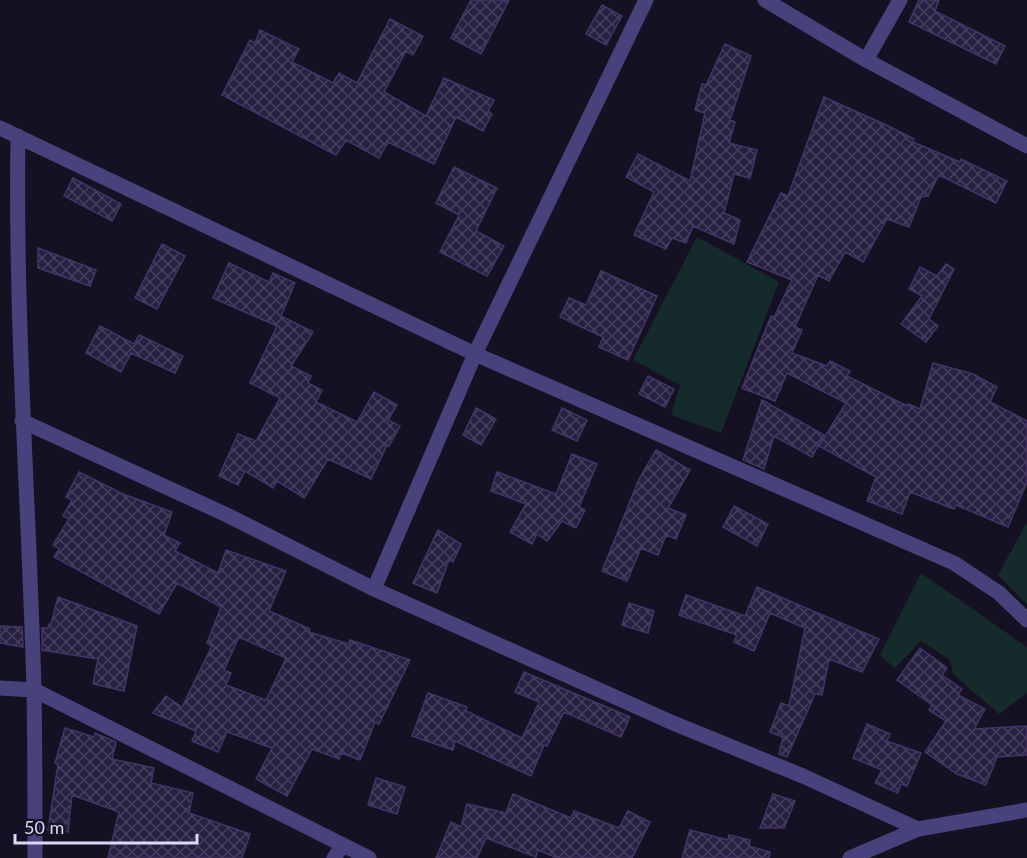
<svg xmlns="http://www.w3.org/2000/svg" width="1027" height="858" viewBox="0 0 1027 858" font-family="Lato,sans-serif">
<defs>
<pattern id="building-cross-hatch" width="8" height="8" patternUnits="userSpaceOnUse" patternTransform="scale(1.5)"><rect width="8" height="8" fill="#282041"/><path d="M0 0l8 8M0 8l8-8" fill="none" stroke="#47405d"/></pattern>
</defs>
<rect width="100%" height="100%" fill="#151122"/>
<path fill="#152b2b" d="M697 237 779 282 721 433 671 415 680 385 633 360Z
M1027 522V604L998 575Z
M921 573 1027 647V693L999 714 953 674 950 660 921 641 895 668 880 655Z"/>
<path fill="url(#building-cross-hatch)" stroke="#41356a" stroke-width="1.5" fill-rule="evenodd" d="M471 0H509L481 54 451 38Z
M919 0H939L935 11 1005 46 996 64 909 22Z
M602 5 622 16 606 45 586 34Z
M390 19 423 36 413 55 406 51 384 92 426 116 444 78 494 100 488 111 492 114 483 131 456 117 434 164 388 142 379 158 346 140 336 155 222 95 250 40 255 43 260 30 299 49 292 62 333 83 339 73 357 83Z
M725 44 751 56 730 120 735 122 729 143 757 150 750 178 734 174 724 213 740 220 734 244 693 226 686 243 672 238 666 249 634 235 654 192 626 177 638 154 690 181 705 113 695 110 702 84 706 85Z
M824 97 886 125 914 139 913 142 960 162 961 159 1007 181 996 203 939 175 928 196 921 197 909 227 887 219 863 262 845 252 829 281 818 275 795 327 802 330 792 353 827 366 830 361 850 371 847 376 907 406 908 404 920 409 933 363 973 374 997 387 990 402 1027 421V482L1008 527 956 505 954 509 910 492 902 514 867 501 876 477 819 446 846 403 787 373 775 401 742 388 771 316 774 317 792 280 747 262 781 193 788 196Z
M454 167 497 188 476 231 504 246 487 276 440 252 459 215 436 203Z
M73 178 121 204 112 221 64 196Z
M162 244 185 256 157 309 135 298Z
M38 248 96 270 90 286 38 268Z
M229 263 269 282 273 273 295 283 281 316 313 332 291 366 311 376 308 383 322 390 316 402 357 422 374 392 397 405 388 420 400 426 389 446 387 445 371 479 328 459 304 498 277 481 273 488 245 471 238 485 219 476 238 434 256 441 280 398 250 383 277 326 213 298Z
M946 264 954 269 929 319 938 326 926 342 901 324 922 296 909 289 920 267 937 276Z
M601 271 657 296 628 360 599 347 603 337 560 317 569 298 586 305Z
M100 326 134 344 139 335 183 356 175 373 131 353 121 372 86 353Z
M648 376 674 389 665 407 639 394Z
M762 400 824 435 812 457 774 436 764 469 743 460Z
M476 408 496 419 481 445 463 435Z
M562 408 587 420 577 441 552 430Z
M656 450 690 470 668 508 686 515 676 539 666 535 658 555 641 548 627 581 602 571 639 479Z
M572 454 597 464 579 507 585 510 576 528 562 521 547 541 537 534 532 544 510 532 526 504 491 491 497 472 556 494Z
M79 472 123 494 172 512 164 535 180 543 175 551 218 573 226 550 286 571 269 611 310 629 309 632 349 644 350 640 410 660 379 724 375 722 360 760 341 753 339 759 312 749 287 796 256 779 272 748 227 732 218 752 192 741 196 731 153 713 166 696 182 707 212 646 207 643 221 607 177 583 159 614 54 557 59 549 53 545 69 519 63 516 72 500 66 497ZM239 637 286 658 266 700 226 685 231 673 224 670Z
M734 506 768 524 757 546 723 527Z
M438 530 461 544 453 562 449 560 437 593 413 583Z
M757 587 879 639 862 672 829 659 822 695 815 694 787 757 779 754 783 737 770 732 781 703 789 706 805 628 770 613 754 651 734 642 737 635 679 615 686 595 745 616Z
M58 597 137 626 124 691 93 684 98 659 42 650V628H48L49 624H51Z
M629 603 654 611 648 633 622 625Z
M0 626 22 627 23 647 0 643Z
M920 648 947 668 942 675 962 689 958 695 985 709 974 729 1027 726V755L997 757 986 785 957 774 925 752 946 721 929 710 932 705 897 680Z
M524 672 630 717 621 737 564 712 547 746 544 745 531 776 455 741 453 750 412 736 428 693 467 707 466 711 522 738 539 702 515 692Z
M867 724 890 734 887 741 921 753 907 786 901 784 898 793 875 783 882 770 853 758Z
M65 728 94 737 95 733 116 742 112 759 154 768 151 783 193 793 189 813 250 834 242 858H108L119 812 72 795 68 832 48 830 58 764 55 763Z
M376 778 405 787 397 814 368 805Z
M513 794 571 818 574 811 619 828 628 811 650 822 632 858H557L538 850 536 857 486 838 477 858H436L451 822 461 827 467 804 506 813Z
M773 794 795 801 784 828H760Z
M690 830 728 840 729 835 750 840 749 846 770 852 769 858H682Z"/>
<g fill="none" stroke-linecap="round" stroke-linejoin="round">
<path stroke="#47427b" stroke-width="15" d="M765 0 866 60 1027 146
M866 60 900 0
M0 128 475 354 954 563 999 593 1027 620
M18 136C15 321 29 505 34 690 35 746 35 802 35 858
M22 421 227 515 374 589 673 723 803 776 918 829
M374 589 475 354 646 0
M0 688 34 690 369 858
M334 858 343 845
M850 858 918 829 1027 810"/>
</g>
<path d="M15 834v9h182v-9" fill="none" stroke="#ddd8fa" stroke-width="3"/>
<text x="24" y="834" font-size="18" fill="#ddd8fa" stroke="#151122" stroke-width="4.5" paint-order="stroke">50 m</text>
</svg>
